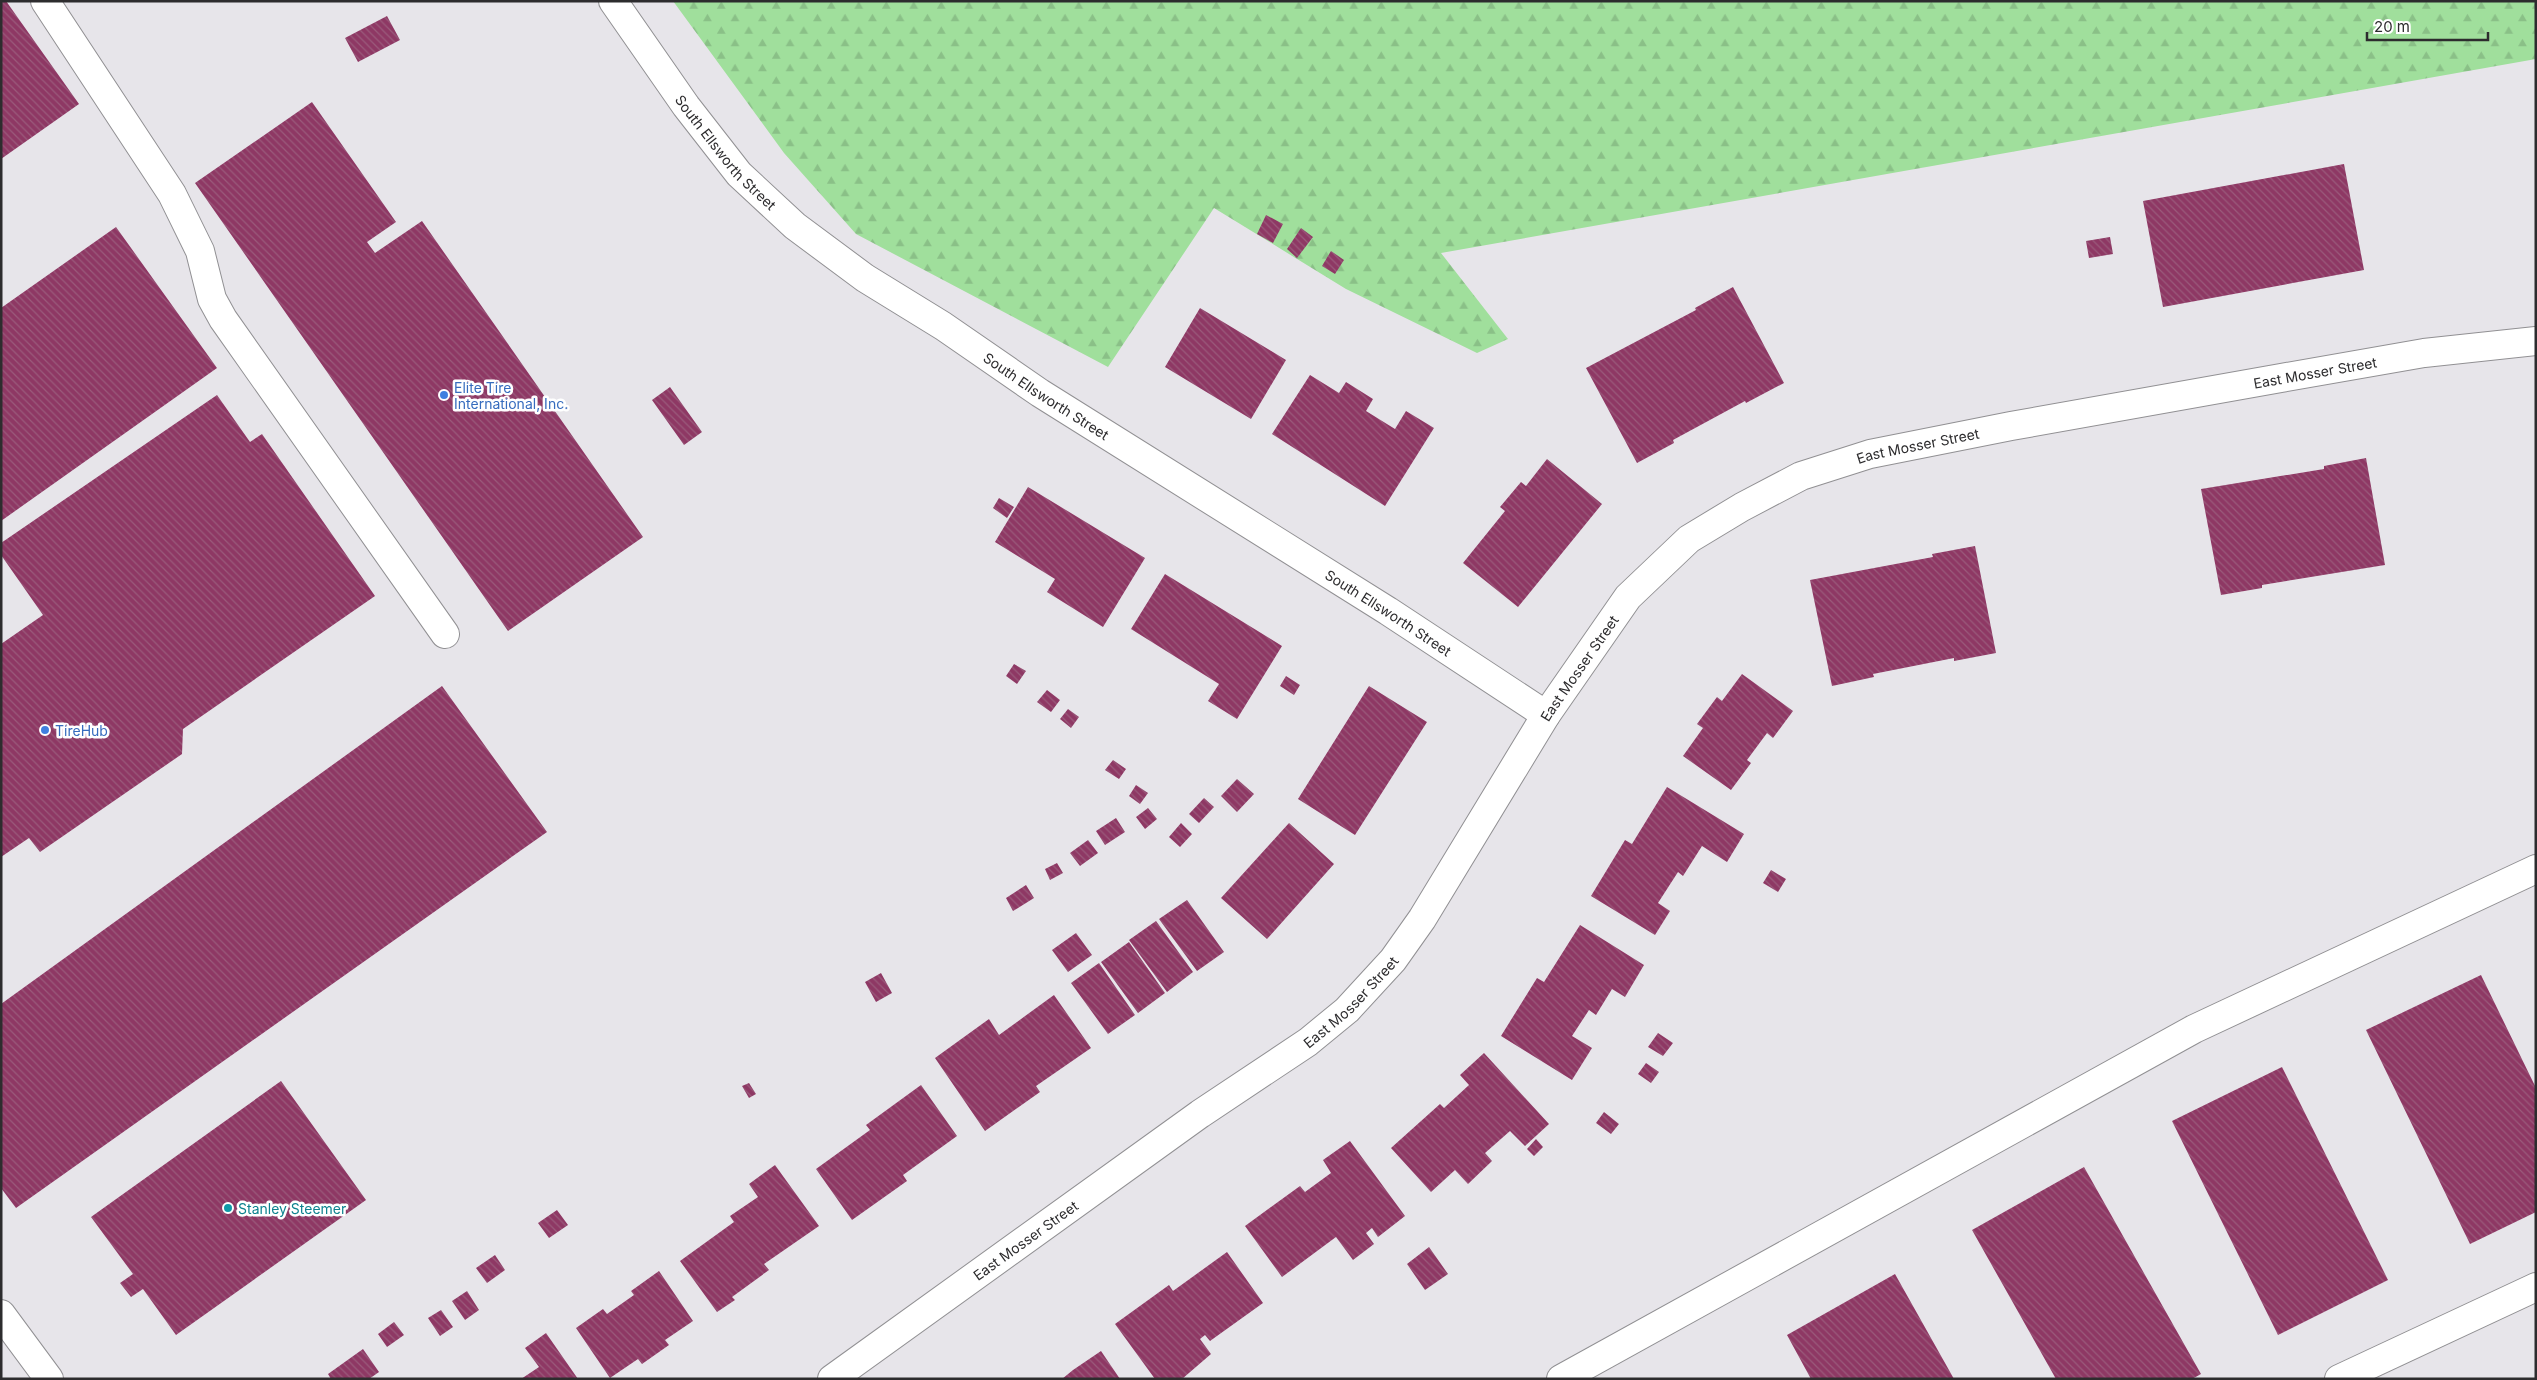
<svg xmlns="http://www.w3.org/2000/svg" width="2537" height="1380" viewBox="0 0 2537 1380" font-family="Inter,sans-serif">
<defs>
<pattern id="forest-firs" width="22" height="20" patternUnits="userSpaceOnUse" patternTransform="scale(1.25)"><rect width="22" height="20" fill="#a0df9c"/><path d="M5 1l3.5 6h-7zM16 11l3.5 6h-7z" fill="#8ac087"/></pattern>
<pattern id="building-back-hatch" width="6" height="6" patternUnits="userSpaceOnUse" patternTransform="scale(1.25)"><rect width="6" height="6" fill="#8e3864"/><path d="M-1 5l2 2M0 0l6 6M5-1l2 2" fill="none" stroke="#9a5a7b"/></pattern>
</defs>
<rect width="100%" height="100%" fill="#e7e5ea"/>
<path fill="url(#forest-firs)" d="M673 1H2536V59L1441 253 1508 339 1477 353 1346 289 1214 208 1108 367 856 234 784 153Z"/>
<path fill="url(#building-back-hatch)" d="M1 1H6L79 104 1 159Z
M387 16 400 40 358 62 345 38Z
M312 102 396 222 367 242 375 253 422 221 643 537 508 631 195 183Z
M2344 164 2364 270 2163 307 2143 201Z
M1266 215 1283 224 1273 243 1257 234Z
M116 227 217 368 1 521V308Z
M1301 228 1313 237 1297 258 1287 249Z
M2110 237 2113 254 2089 258 2086 241Z
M1331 251 1344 260 1335 274 1322 266Z
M1733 287 1784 383 1746 403 1745 401 1673 440 1674 443 1637 463 1586 368 1696 310 1695 308Z
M1200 308 1286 360 1251 419 1165 367Z
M1310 375 1339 393 1346 382 1373 399 1366 411 1395 429 1406 411 1434 428 1385 506 1272 434Z
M670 387 702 432 684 445 652 400Z
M217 395 250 442 262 434 375 596 183 729 182 754 40 852 29 838 1 857V644L43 615 1 555V543Z
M2366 458 2385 565 2262 585V588L2221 595 2201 489 2324 469V466Z
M1547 459 1602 504 1518 607 1463 563 1505 511 1500 507 1521 482 1526 486Z
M1028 487 1145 558 1103 627 1047 592 1055 579 995 542Z
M999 498 1014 507 1007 518 993 508Z
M1975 546 1996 653 1954 661V658L1873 674 1874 677 1832 686 1810 580 1933 557 1932 554Z
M1165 574 1282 646 1237 719 1208 701 1219 684 1131 629Z
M1014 664 1026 671 1017 684 1006 676Z
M1742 674 1793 711 1773 738 1767 733 1747 760 1751 763 1731 790 1683 756 1703 728 1697 724 1717 697 1722 701Z
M1286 676 1300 685 1294 695 1280 686Z
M442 686 547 832 16 1208 1 1188V1004Z
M1369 686 1427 722 1355 835 1298 799Z
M1047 690 1060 700 1051 712 1037 702Z
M1068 709 1079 717 1071 728 1060 719Z
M1113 760 1126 769 1119 779 1105 770Z
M1237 779 1254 794 1237 812 1221 796Z
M1136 785 1148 793 1140 804 1129 796Z
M1667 787 1744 834 1727 862 1702 846 1683 876 1678 872 1658 903 1670 911 1655 935 1591 896 1625 840 1632 844Z
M1204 798 1214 807 1199 823 1189 814Z
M1148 808 1157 819 1145 829 1136 817Z
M1116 818 1125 832 1105 845 1096 831Z
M1181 823 1192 834 1180 847 1169 837Z
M1289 823 1334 864 1267 939 1221 898Z
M1088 840 1098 853 1080 866 1070 853Z
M1057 863 1063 873 1050 880 1045 869Z
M1771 870 1786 879 1778 892 1763 883Z
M1026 885 1034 898 1013 911 1006 898Z
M1187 900 1224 952 1197 971 1159 919Z
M1156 921 1193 972 1167 992 1129 940Z
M1580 925 1644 965 1625 997 1612 989 1596 1015 1589 1010 1572 1036 1592 1048 1572 1080 1501 1036 1537 978 1544 982Z
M1076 933 1092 955 1068 972 1052 950Z
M1129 942 1165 993 1138 1013 1101 962Z
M1099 963 1135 1015 1108 1034 1071 983Z
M881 973 892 993 876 1002 865 982Z
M2481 975 2536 1088V1212L2470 1244 2366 1030Z
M1054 995 1091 1048 1036 1086 1040 1092 985 1131 935 1058 989 1019 999 1035Z
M1658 1033 1673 1043 1663 1056 1648 1047Z
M1484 1053 1549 1124 1525 1146 1510 1131 1485 1153 1492 1161 1468 1184 1455 1170 1431 1192 1391 1148 1440 1104 1444 1108 1469 1085 1460 1075Z
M1646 1063 1659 1072 1651 1083 1638 1074Z
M2282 1067 2388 1280 2278 1335 2172 1121Z
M281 1081 366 1200 176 1335 143 1289 131 1297 120 1283 133 1274 91 1217Z
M749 1083 756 1094 749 1098 742 1086Z
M921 1085 957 1136 903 1175 907 1181 852 1220 816 1169 870 1130 866 1125Z
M1604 1112 1619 1124 1611 1134 1596 1123Z
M1536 1139 1543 1147 1534 1156 1527 1149Z
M1350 1141 1405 1216 1378 1237 1372 1228 1366 1233 1374 1244 1353 1260 1336 1237 1282 1277 1245 1226 1300 1186 1305 1192 1331 1173 1323 1160Z
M775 1165 819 1226 764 1264 769 1270 732 1297 735 1300 717 1312 680 1261 734 1222 730 1216 758 1197 749 1184Z
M2084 1167 2201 1374 2192 1379H2056L1972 1230Z
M557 1210 568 1225 549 1238 538 1223Z
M1429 1247 1448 1274 1425 1290 1407 1264Z
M1227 1252 1263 1303 1210 1341 1205 1335 1200 1339 1211 1354 1182 1379H1155L1115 1324 1169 1285 1173 1291Z
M495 1255 505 1270 487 1283 476 1268Z
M659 1271 693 1321 665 1340 669 1345 642 1364 638 1359 610 1378 576 1328 603 1309 607 1314 634 1295 631 1291Z
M1895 1274 1954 1379H1811L1787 1335Z
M467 1291 479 1310 465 1320 452 1301Z
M441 1310 453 1327 440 1336 428 1318Z
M394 1322 404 1335 387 1347 378 1334Z
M546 1333 578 1379H521L539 1367 525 1348Z
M363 1349 379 1372 369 1379H331L328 1374Z
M1101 1351 1120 1379H1062L1073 1370Z"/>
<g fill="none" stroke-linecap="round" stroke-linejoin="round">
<g stroke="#919093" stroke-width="30">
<g id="minor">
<path d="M45 1 172 194 200 251 212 299 223 319 445 634"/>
<path id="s1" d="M613 1 686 106 739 174 795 226 865 278 943 326 1040 393 1388 611 1546 715"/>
<path d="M1 1314 49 1379"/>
<path id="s2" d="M832 1379 1200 1114 1308 1042 1347 1010 1393 960 1422 919 1546 715 1628 597 1689 539 1742 507 1801 476 1870 454 2011 426 2281 378 2424 353 2536 341"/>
<path d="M1561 1379 2194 1029 2536 869"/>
<path d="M2339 1379 2536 1287"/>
</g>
</g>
<use href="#minor" stroke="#fff" stroke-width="28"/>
</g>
<g fill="#3f7fe0" stroke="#fff" stroke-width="2">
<circle cx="444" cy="395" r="5"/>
<circle cx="45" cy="730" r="5"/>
</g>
<circle fill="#0f9aa8" stroke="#fff" stroke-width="2" cx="228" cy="1208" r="5"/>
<g text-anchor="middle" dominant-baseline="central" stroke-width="5" stroke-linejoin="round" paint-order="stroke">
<g font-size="14" fill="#2d2c2e" stroke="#fff">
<text stroke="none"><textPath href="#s1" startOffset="189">South Ellsworth Street</textPath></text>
<text stroke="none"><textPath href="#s2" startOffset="1872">East Mosser Street</textPath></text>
<text stroke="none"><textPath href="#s1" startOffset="594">South Ellsworth Street</textPath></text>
<text stroke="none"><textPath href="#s2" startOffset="1468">East Mosser Street</textPath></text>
<text stroke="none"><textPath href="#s1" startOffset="999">South Ellsworth Street</textPath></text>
<text stroke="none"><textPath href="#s2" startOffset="1048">East Mosser Street</textPath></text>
<text stroke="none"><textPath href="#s2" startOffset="642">East Mosser Street</textPath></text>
<text stroke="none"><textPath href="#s2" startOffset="238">East Mosser Street</textPath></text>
</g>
<g font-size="14" fill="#366cbe" stroke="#fff" text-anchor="start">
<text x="454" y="387">Elite Tire<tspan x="454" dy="16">International, Inc.</tspan></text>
<text x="55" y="730">TireHub</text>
</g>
<g font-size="14" fill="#0d838f" stroke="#fff" text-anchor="start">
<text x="238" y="1208">Stanley Steemer</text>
</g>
</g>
<rect width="2537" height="1380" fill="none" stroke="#2d2c2e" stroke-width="5"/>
<path d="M2367 32v8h121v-8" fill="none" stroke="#2d2c2e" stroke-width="2.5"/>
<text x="2374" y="32" font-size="15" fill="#2d2c2e" stroke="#ffffff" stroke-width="4" paint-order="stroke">20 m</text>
</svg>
